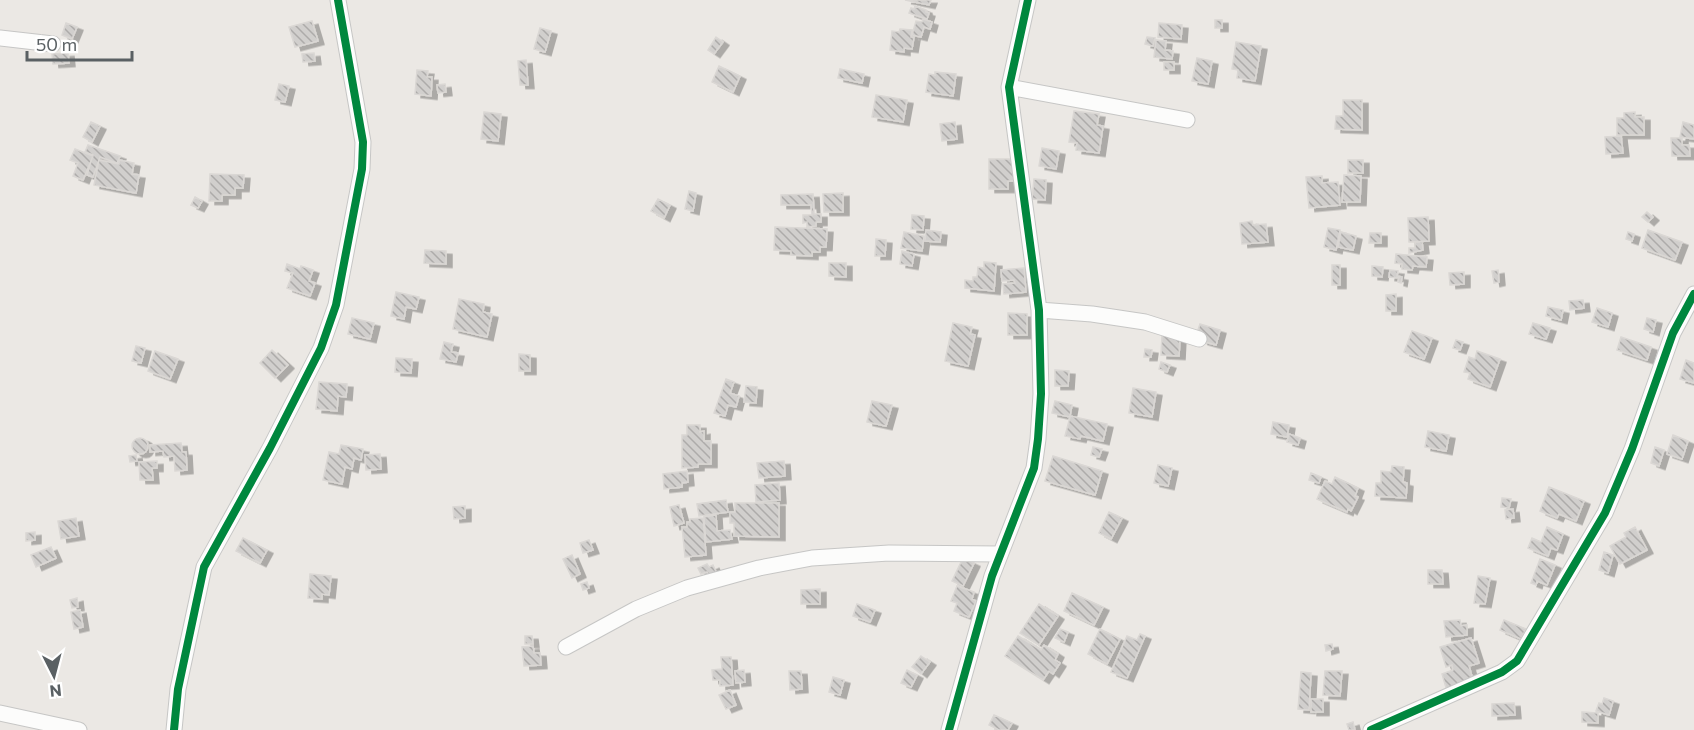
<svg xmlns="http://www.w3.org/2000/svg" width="1694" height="730" viewBox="0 0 1694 730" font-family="Commissioner,sans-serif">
<defs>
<pattern id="building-back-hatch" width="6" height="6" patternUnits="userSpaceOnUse" patternTransform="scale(1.5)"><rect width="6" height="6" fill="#d1cfcd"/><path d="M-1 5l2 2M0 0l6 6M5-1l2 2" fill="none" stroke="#adabaa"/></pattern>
<filter id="shadow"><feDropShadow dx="6" dy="3.5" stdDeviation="0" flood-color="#0004"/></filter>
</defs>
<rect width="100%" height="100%" fill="#ebe8e4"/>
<path fill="url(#building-back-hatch)" stroke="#dad7d4" stroke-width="1.5" filter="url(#shadow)" d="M905 0H931L929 5Z
M915 6 926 10V12L929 13 927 19 909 13 911 8 914 9Z
M923 19 932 22 930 29 924 27 921 37 912 35 916 21 922 22Z
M1215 20H1222V28H1215Z
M312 21 318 41 295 47 289 27Z
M66 23 77 27 72 39 62 35Z
M1159 23 1182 25 1181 39 1158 37Z
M540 28 551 31 545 52 534 49Z
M900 29 912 30 911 37H914L912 49 904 48V52L890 50 892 31 899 32Z
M716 37 723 42 714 54 708 50Z
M1147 37 1155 38 1153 46 1145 44Z
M1156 40 1166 41 1165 50 1173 51 1172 59 1154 57Z
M1236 42 1261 46 1255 81 1237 78 1238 70 1232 69Z
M68 53 69 63 53 64 52 54Z
M314 53 315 61 303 62 302 54Z
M1197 58 1212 61 1208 84 1192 81Z
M526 60 528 85H520L518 61Z
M1164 62H1174V70H1164Z
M719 66 740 76 733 92 712 82Z
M840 69 864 74 862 83 838 78Z
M417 70 428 71 427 77H432L431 96 415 94Z
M935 72 956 74 953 96 926 92 929 74 935 75Z
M279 84 289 86 285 102 275 100Z
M445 84 446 92 438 93 437 85Z
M876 95 907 100 903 122 872 117Z
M1343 100H1362V130L1335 129 1336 116H1343Z
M1074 111 1099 114 1097 125 1103 126 1099 153 1076 150 1077 143 1069 142Z
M484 112 501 114 498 141 481 139Z
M1635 112V117H1644V135H1617V118H1624V113Z
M91 122 100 126 92 142 83 137Z
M955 122 957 139 942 141 940 124Z
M1683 122 1694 125V139L1680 137Z
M1621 136 1623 153 1606 154 1605 137Z
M1671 138H1682V145H1689L1690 156H1672Z
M88 145 120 156 117 163 100 157 93 177 87 175 93 155 85 152Z
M1042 148 1059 151 1056 169 1039 166Z
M75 149 93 156 83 180 73 176 78 163 70 160Z
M989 159H1013L1014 181H1008V189H989Z
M99 160 119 164V160L134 163 132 174 139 175 136 193 94 185Z
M1348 160H1363V173H1348Z
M210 174 244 175 243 188H235V195H222V201H209Z
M1344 175 1361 176 1360 202H1342Z
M1322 176V183L1338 182 1340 205 1309 208 1306 177Z
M1034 179 1046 180 1045 200 1032 199Z
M689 191 696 193 693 211 685 209Z
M843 193V212H824L823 194Z
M813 194 814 214H821V222H816V226L807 227V222L803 223V215H812L811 205H781V195Z
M195 197 202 201 198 208 191 205Z
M658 199 670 205 664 218 651 211Z
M1647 212 1653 217 1648 222 1642 217Z
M912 215 924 216 923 230 911 229Z
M1428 217 1429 241 1409 242 1408 218Z
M1252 221 1253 225 1266 224 1268 242 1242 244 1240 223Z
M775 227 827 229 826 247H820V252H812V256L791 255V251L774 250Z
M1328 228 1340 230 1336 250 1324 247Z
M926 230 941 232 940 242 925 241Z
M1648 230 1682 242 1675 260 1642 248Z
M904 232 924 236 922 251 901 248Z
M1341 232 1356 236 1353 250 1338 247Z
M1628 232 1634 234 1632 241 1626 239Z
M1370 233H1381V243H1369Z
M876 239 886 240 885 256H875Z
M1415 242H1422L1423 250 1409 253V248H1415Z
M425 250 446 251V264L424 263Z
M902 251 914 254 912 266 900 264Z
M1396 254 1427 257 1426 267 1413 266 1412 270 1402 269V264L1395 263Z
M984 262 996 263 994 291 965 288V280L973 281V277H977L978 267 984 268Z
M829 263H846V277L829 276Z
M287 264 300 269 301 266 313 270 309 281 315 283 310 296 287 288 293 273 285 271Z
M1332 265H1340V285H1332Z
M1372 266 1383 267 1382 277 1372 276Z
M1024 268 1026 292 1004 294 1003 284 1015 283 1014 280 1002 281 1001 270Z
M1390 270 1398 271 1397 276 1402 277 1401 283 1398 282 1399 278 1389 277Z
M1498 270 1499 282 1494 283 1492 271Z
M1464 272V284L1450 285 1449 273Z
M396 292 419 297 416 309 406 307 404 319 391 316Z
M1396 294V311H1386V295Z
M459 299 484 304 483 312 492 314 487 337 453 329Z
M1583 300 1584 308 1570 310 1569 301Z
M1548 307 1563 310 1561 320 1546 316Z
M1597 308 1612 313 1608 327 1592 322Z
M1008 313 1027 314V335H1008Z
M352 318 374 323 370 339 348 334Z
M1647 318 1656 320 1653 332 1644 329Z
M953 323 972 327 970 334 975 335 968 366 945 361Z
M1533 323 1550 328 1546 339 1529 334Z
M1200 324 1220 330 1216 345 1202 341 1197 333Z
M1412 331 1432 338 1424 359 1404 352Z
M1162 335 1180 337 1179 356 1161 355Z
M1621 337 1651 347 1647 360 1617 350Z
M1456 340 1463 342 1460 350 1453 348Z
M444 342 453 344 451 352 458 353 456 362 440 359Z
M136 346 145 348 141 363 132 361Z
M1145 349 1152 350 1151 357H1144Z
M272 350 288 365 275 378 260 363Z
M155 351 178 359 170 379 148 371Z
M1477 351 1500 359 1490 387 1468 379 1470 373 1464 372 1469 357 1475 359Z
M519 354 530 355V371H519Z
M396 358 412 359 411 373 395 372Z
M1686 360 1694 363V383L1680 379Z
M1161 362 1170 365 1167 372 1159 369Z
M1055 370 1069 371 1068 386H1055Z
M726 379 734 382 730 393 739 396 736 407 728 405 725 416 714 413Z
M319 382 347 384 346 397 338 396 337 411 316 409Z
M746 386 757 387 756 403 744 402Z
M1133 388 1156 392 1152 417 1129 413Z
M872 401 892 405 886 426 867 422Z
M1055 401 1072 405 1070 416 1107 424 1103 441 1081 436 1080 439 1065 436 1070 417 1052 413Z
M1273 422 1289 425 1287 437 1271 434Z
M687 425H700V432L704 431V441H711V464H698V467L682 468V435H687Z
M1428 431 1449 435 1446 451 1425 447Z
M1289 434 1300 438 1298 445 1287 442Z
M1673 435 1688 441 1682 459 1667 454Z
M132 446a8 8 0 1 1 16 0a8 8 0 1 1-16 0Z
M181 443 182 452H186L187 470 175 471 174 456 164 457 163 451 150 452V445Z
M341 445 363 449 361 460 354 458 352 469 345 467 342 484 323 480 329 452 339 454Z
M1093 447 1102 449 1099 457 1091 455Z
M1655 447 1664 450 1659 466 1651 463Z
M380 454 381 469 366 470 365 455Z
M136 455 137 461 130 462 129 456Z
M1053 456 1102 471 1095 495 1045 481Z
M157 461V468H152L153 480H140L139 462Z
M784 461 785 476 759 478 757 463Z
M1158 465 1172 468 1168 486 1154 483Z
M1392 466 1404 467 1403 482 1407 483 1406 498 1375 496 1376 483H1381V471L1391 472Z
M687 471 688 482 682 483V487L664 489 663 474Z
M1311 473 1321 477 1319 483 1309 480Z
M1335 477 1358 488 1355 496 1358 497 1351 511 1348 509 1347 512 1317 499 1325 481 1332 484Z
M779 483 780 500 756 502 755 485Z
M1549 487 1584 501 1576 521 1559 514 1557 518 1540 511Z
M1502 498 1511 499 1509 508 1501 507Z
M726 500 728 512 699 516 697 504Z
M735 503H779V537L734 536V523H730V512H735Z
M679 505 684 523 674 526 670 507Z
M465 506V518L454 519 453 507Z
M1513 509 1514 518 1506 519 1505 510Z
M1109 512 1122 518 1111 539 1099 533Z
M716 515 717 531 730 530 732 539 706 542 704 517Z
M76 518 79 536 61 539 58 521Z
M703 518 706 555 685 557 682 527H687V522H690V519Z
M1547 527 1563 534 1557 550 1551 548 1548 556 1528 548 1532 538 1541 542Z
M1635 527 1647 550 1620 564 1610 546 1626 537 1624 533Z
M35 532V540L26 541V533Z
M243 538 267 550 260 563 236 551Z
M589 540 593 550 583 553 580 543Z
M51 547 56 558 36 567 31 555Z
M1604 552 1613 555 1608 573 1599 570Z
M572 555 580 574 572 578 563 559Z
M963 558 974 563 963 586 952 581Z
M1540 559 1555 565 1547 585 1537 581 1536 585 1531 583Z
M707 564 709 567 713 565 717 574 710 577 707 572 701 574 698 568Z
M1428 570H1442L1443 584H1428Z
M310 574 331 576 329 595 322 594V599L308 598Z
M1478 576 1490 578 1485 604 1474 603Z
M587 582 589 588 583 590 581 584Z
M957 586 974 592 972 599 976 601 969 617 954 611 957 603 951 601Z
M820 589V604H801V590Z
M1072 593 1103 607 1094 625 1064 611Z
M77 598 78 607 72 608 70 600Z
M857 604 875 610 870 622 853 616Z
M1039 604 1058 616 1039 645 1020 633Z
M80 610 83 627 74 629 71 612Z
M1460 620 1461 626 1467 625V635L1446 637 1444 621Z
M1504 620 1526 629 1521 639 1500 630Z
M1060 629 1068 632 1064 642 1055 638Z
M1100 629 1120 639 1107 664 1088 654Z
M1140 634 1145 636 1127 678 1111 672 1127 636 1137 640Z
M525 636H532L533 644H525Z
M1018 636 1041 650 1044 645 1058 654 1055 660 1060 663 1053 674 1049 671 1043 680 1005 656Z
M1471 638 1479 663 1469 666 1474 683 1447 691 1442 674 1453 670 1452 665 1446 667 1440 647Z
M1332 644 1333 649 1326 651 1325 645Z
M533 646 534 653H540L541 665 524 666 522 647Z
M921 656 930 662 921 674 912 667Z
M721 657H731L733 685 720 686V680H713L712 670 722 669Z
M744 670 745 682 736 683 735 671Z
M907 670 917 675 911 687 901 683Z
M789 671H801L802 689 790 690Z
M1325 671H1342L1340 696 1323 695Z
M1301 672 1311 673 1309 710 1298 709Z
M833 677 844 680 840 695 829 692Z
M730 690 736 705 726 709 719 695Z
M1604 698 1613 701 1609 715 1596 711 1599 703 1602 704Z
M1311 699H1323V712H1311Z
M1514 703 1515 715 1492 716V704Z
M1582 712 1598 713V723L1582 722Z
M994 715 1012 723 1008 730H999L989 725Z
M1353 722 1355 730H1349L1347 724Z"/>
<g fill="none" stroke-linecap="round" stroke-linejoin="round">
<g stroke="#c6c6c5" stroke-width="17">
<path id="minor" d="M0 38 53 44
M1009 87 1187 120
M1039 310 1092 314 1145 322 1199 339
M566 647 636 609 687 588 759 568 812 558 889 553 1000 554
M0 713 79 730
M174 730 178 689 204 567 270 448 321 348 336 305 362 169 363 142 338 0
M949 730 992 576 1034 468 1038 439 1041 394 1039 310 1009 87 1028 0
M1371 730 1502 672 1517 661 1605 513 1632 449 1673 333 1694 294"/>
</g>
<use href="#minor" stroke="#fcfcfb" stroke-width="15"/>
<g stroke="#fff" stroke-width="11">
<path id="cycleway" d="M174 730 178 689 204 567 270 448 321 348 336 305 362 169 363 142 338 0
M949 730 992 576 1034 468 1038 439 1041 394 1039 310 1009 87 1028 0
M1371 730 1502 672 1517 661 1605 513 1632 449 1673 333 1694 294"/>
</g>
<use href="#cycleway" stroke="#00873e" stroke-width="8"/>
</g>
<g transform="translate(54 676) rotate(174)" stroke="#ffffff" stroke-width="4.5" paint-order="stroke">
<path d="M0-4.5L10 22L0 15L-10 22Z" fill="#5a6063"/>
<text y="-9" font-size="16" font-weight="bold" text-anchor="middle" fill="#5a6063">N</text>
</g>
<path d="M27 51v9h105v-9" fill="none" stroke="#5a6063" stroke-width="3"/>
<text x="36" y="51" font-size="18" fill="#5a6063" stroke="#ffffff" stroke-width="4.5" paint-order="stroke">50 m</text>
</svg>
